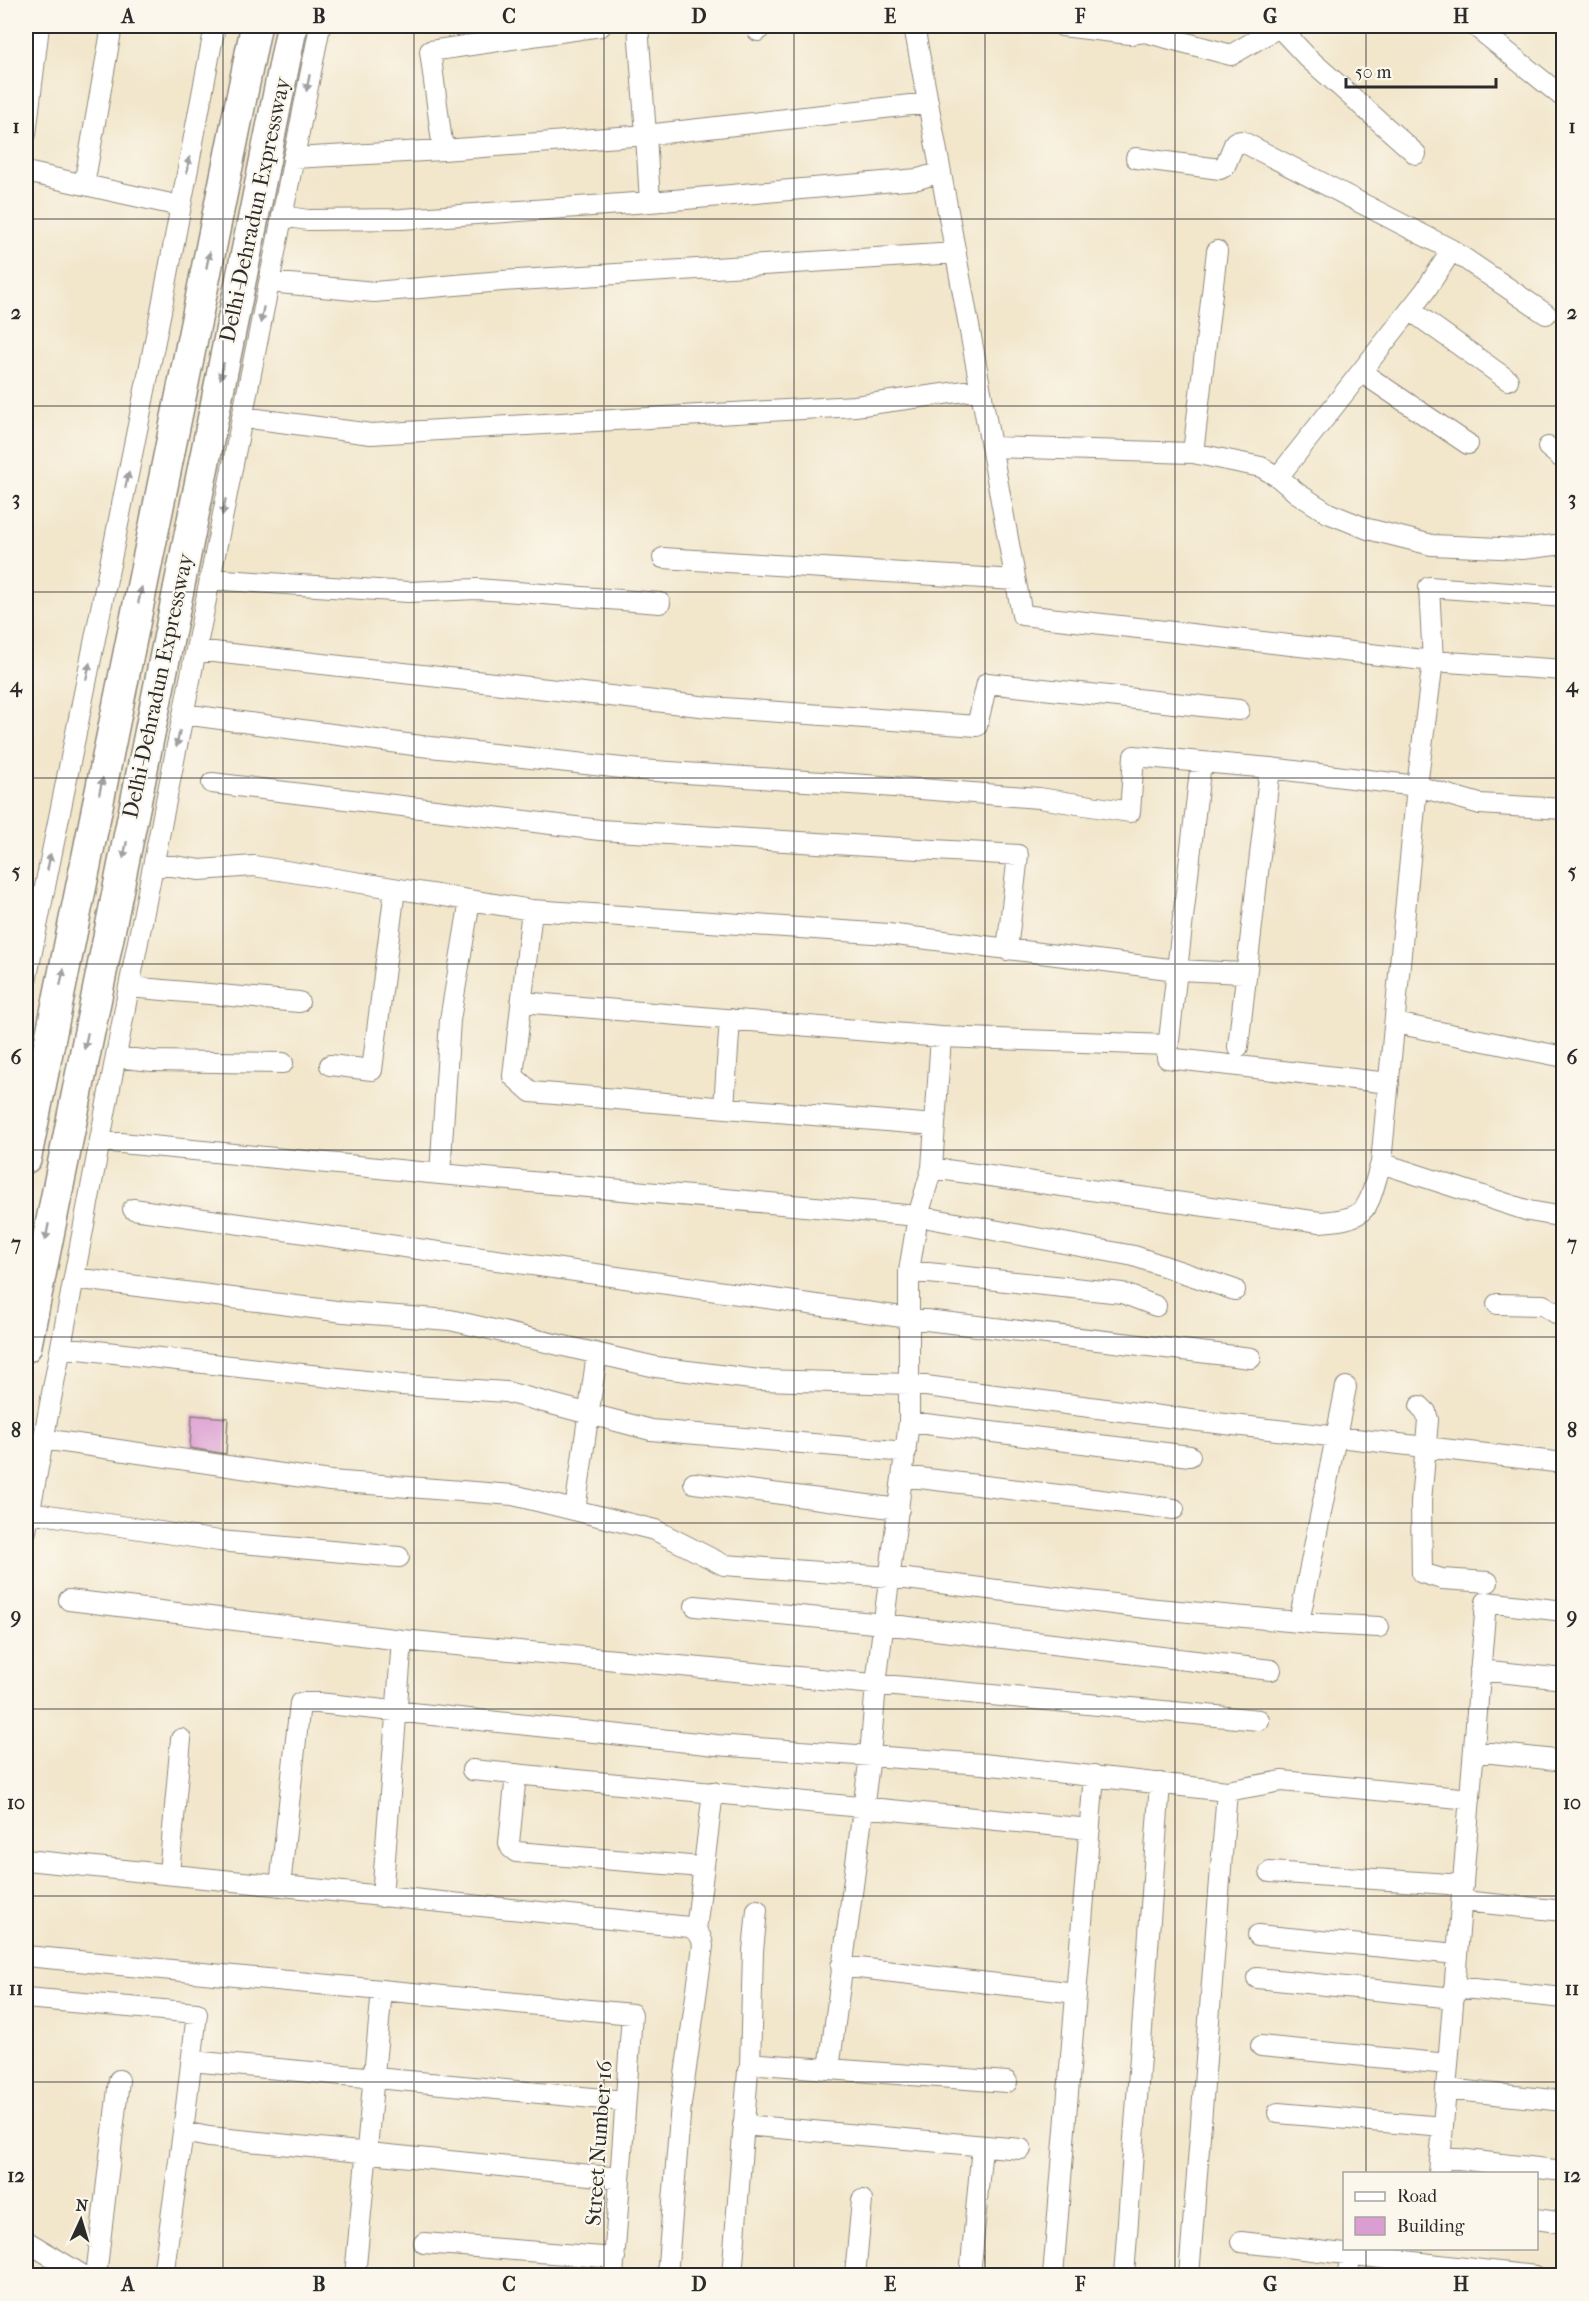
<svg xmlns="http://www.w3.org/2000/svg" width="1589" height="2301" viewBox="0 0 1589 2301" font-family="'IM FELL French Canon',serif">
<rect width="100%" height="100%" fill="#fbf7ec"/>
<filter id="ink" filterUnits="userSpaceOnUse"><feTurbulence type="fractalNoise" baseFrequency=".0167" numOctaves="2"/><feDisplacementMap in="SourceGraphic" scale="12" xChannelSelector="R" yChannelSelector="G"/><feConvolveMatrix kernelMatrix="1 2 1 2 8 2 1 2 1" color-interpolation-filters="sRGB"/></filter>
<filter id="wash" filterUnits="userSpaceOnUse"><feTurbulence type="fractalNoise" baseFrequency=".008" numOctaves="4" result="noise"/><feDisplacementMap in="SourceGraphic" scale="24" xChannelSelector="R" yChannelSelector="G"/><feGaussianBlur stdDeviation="1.35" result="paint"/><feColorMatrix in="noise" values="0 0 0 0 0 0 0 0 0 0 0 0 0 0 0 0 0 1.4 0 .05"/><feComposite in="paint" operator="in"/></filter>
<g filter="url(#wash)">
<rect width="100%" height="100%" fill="#f2e6cb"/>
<g id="blocks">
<path fill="#db9ed2" d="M192 1415 228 1418 226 1454 190 1448Z"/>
</g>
</g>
<g filter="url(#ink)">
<use href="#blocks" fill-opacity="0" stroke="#8e887b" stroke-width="1.5"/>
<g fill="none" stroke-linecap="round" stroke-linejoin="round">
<g stroke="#8e887b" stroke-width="22">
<path id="minor" d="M638 26 646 135 928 103
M757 26 758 31
M914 26 1022 615 1433 661 1417 786 1381 1163C1367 1208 1371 1219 1320 1222L932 1168
M1062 26 1130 34 1145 32 1152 26
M1475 26 1564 98
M1145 32 1231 55 1279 27 1307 57 1416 154
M26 134 39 26
M443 150 430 51 601 26
M293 158 443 150 646 135 650 202
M1136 158 1220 169 1225 166 1235 142 1241 141 1452 250 1546 314
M26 172 180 206
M84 185 112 26
M282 216 308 220 402 219 650 202 918 179 941 172
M269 282 374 292 502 281 956 253
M1410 310 1508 380
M1361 372 1468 444
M242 417 371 434 855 406 980 389
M991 447 1193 453 1261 467 1278 477 1297 493 1328 513 1368 529 1432 545 1522 549 1564 544
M1548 447 1564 460
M1193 453 1217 251
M1278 477 1425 291 1452 250
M663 558 1015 580
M210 579 408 592 477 589 660 603
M1564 597 1429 587 1433 661 1564 670
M196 650 709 707 977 726 987 683 1239 710
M183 714 421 746 640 770 881 786 1039 798 1130 812 1134 756 1270 768 1417 786 1480 804 1564 809
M1201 762 1177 970 1244 973
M212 783 600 830 1018 855 1007 950
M154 866H173L200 870 254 866 532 910 888 934 1177 970 1167 1058 1389 1083
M532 910 513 1076 531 1092 935 1125
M26 981 161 311 215 26
M129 987 299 1002
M521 1002 941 1037 1168 1045
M1395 1023 1564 1057
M1238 1047 1270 768
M116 1057 152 1061 283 1063
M330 1065 372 1070 395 889
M724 1107 730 1019
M100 1141 440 1174 918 1216 1134 1256 1235 1290
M1381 1163 1529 1211 1564 1217
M440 1174 450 1020 470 900
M133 1209 909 1318 1251 1358
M909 1271 1122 1293 1156 1306
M74 1278 344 1312 450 1320 656 1367 759 1380 910 1384 1199 1421 1564 1463
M1497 1304 1543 1305 1564 1318
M61 1347 401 1385 506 1392 651 1430 906 1452
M1420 1406 1426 1412 1428 1420 1421 1502 1422 1573 1442 1579 1488 1582
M909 1422 1190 1456
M43 1439 330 1481 513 1495 655 1530 724 1565 890 1577 1146 1608 1321 1624 1379 1627
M903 1476 1174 1509
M694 1483 899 1509
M575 1510 597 1354
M29 1512 219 1541 399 1557
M26 1531 129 987 320 26
M69 1600 402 1640 1259 1720
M695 1606 884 1624 1271 1670
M1299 1622 1346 1387
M1480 1670 1564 1679
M1474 1751 1564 1761
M472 1770 1090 1829
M516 1774 509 1843 511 1848 516 1852 702 1867
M26 1860 689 1927C698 1931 702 1936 703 1946L681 2104 667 2276
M1270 1872 1463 1885
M169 1874 181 1739
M280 1886 300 1703H318L716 1745 983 1764 1227 1791 1282 1781 1470 1799
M382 1897 402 1640
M1462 1901 1564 1911
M696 1930 713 1792
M1258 1935 1457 1954
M26 1956 632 2014 613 2276
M841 1966 1076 1993
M1257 1978 1454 1998
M1454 1987 1564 1998
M26 1998 197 2013 183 2132
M1261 2046 1448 2064
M191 2061 625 2101
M750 2067 753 1951 757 1910
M829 2069 870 1756 876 1684 909 1422V1271L918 1216 932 1168 941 1037
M1446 2089 1564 2101
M1278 2113 1443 2127
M743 2125 1021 2149
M1441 2157 1564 2171
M1439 2174 1486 1602 1564 1611
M1536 2219 1564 2223
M26 2241 84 2276
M1241 2242 1535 2276
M424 2243 615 2258
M96 2276 119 2080
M163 2276 183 2132 209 2137 620 2178
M355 2276 382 1990
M732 2276 748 2071 752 2065 760 2064 1007 2082
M855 2276 862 2200
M970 2276 982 2146
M1053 2276 1094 1775
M1124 2276 1160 1783
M1189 2276 1227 1791
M1348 2276 1350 2254"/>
</g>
<g stroke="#8e887b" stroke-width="33">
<path id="highway" d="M26 1158 256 26
M26 1347 292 26"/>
</g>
<use href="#minor" stroke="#fff" stroke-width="20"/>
<use href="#highway" stroke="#fff" stroke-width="30"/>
</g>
<defs><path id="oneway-solid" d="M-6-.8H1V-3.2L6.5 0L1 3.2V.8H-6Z" transform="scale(1.5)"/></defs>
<g fill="#a0a0a0">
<use href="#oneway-solid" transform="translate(308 83) rotate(101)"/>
<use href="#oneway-solid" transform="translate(188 165) rotate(-79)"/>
<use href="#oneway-solid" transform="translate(208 260) rotate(-78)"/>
<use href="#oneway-solid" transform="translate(262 315) rotate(101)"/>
<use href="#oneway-solid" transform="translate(222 371) rotate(102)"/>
<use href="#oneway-solid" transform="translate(127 480) rotate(-78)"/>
<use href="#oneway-solid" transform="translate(224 507) rotate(101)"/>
<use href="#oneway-solid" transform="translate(140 595) rotate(-78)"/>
<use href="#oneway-solid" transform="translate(88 671) rotate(-78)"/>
<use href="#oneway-solid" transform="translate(178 739) rotate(101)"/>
<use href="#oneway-solid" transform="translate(101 786) rotate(-78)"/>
<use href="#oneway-solid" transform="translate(125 850) rotate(102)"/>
<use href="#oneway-solid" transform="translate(49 862) rotate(-79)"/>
<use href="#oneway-solid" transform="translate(62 977) rotate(-78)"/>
<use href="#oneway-solid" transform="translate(86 1041) rotate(102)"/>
<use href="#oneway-solid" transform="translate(47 1232) rotate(101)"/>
</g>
</g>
<path fill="none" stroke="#2b2b2b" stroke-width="1.5" stroke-opacity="0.55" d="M223 26V2276M414 26V2276M604 26V2276M794 26V2276M985 26V2276M1175 26V2276M1366 26V2174M26 219H1564M26 406H1564M26 592H1564M26 778H1564M26 964H1564M26 1150H1564M26 1337H1564M26 1523H1564M26 1709H1564M26 1896H1564M26 2082H1564M1366 2248V2276"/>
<g text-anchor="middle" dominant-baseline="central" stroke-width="4.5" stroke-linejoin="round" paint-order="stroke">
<g font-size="22" fill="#2b2b2b" stroke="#fbf7ec">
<text transform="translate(255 210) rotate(-78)">Delhi-Dehradun Expressway</text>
<text transform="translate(158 686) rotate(-78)">Delhi-Dehradun Expressway</text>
<text transform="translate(599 2143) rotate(-86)">Street Number 16</text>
</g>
</g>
<rect width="1589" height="2301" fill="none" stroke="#fbf7ec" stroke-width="66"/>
<rect x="1343" y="2172" width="195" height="78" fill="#fbf7ec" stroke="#a8a59f" stroke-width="1.5"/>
<rect x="1355" y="2192" width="30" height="9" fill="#ffffff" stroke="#a8a59f" stroke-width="1.5"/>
<text x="1397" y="2202" font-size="18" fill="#2b2b2b">Road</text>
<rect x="1355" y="2217" width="30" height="18" fill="#db9ed2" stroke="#a8a59f" stroke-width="1.5"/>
<text x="1397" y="2232" font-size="18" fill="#2b2b2b">Building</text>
<g transform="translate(81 2220) rotate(4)" stroke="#fbf7ec" stroke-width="4.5" paint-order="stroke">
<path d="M0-4.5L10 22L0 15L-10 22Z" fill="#2b2b2b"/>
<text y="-9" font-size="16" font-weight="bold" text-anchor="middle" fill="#2b2b2b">N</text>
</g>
<path d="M1346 78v9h150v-9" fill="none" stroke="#2b2b2b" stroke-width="3"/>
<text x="1355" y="78" font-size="18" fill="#2b2b2b" stroke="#fbf7ec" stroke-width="4.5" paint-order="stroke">50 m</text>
<rect x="33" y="33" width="1523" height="2235" fill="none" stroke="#2b2b2b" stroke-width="2"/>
<g font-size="20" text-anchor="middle" font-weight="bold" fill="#2b2b2b">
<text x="128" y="23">A</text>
<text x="319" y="23">B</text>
<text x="509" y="23">C</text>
<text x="699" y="23">D</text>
<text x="890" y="23">E</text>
<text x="1080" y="23">F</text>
<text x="1270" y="23">G</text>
<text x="1461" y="23">H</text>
<text x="16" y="133">1</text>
<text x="1572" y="133">1</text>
<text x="16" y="319">2</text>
<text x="1572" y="319">2</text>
<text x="16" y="505">3</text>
<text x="1572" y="505">3</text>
<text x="16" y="692">4</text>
<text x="1572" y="692">4</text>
<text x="16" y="878">5</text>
<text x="1572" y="878">5</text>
<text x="16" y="1064">6</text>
<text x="1572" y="1064">6</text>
<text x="16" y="1250">7</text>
<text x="1572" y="1250">7</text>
<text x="16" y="1437">8</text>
<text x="1572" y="1437">8</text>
<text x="16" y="1623">9</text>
<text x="1572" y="1623">9</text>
<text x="16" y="1809">10</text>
<text x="1572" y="1809">10</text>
<text x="16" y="1995">11</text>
<text x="1572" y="1995">11</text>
<text x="16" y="2182">12</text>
<text x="1572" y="2182">12</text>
<text x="128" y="2291">A</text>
<text x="319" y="2291">B</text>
<text x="509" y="2291">C</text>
<text x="699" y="2291">D</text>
<text x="890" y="2291">E</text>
<text x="1080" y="2291">F</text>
<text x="1270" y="2291">G</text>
<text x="1461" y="2291">H</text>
</g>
</svg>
